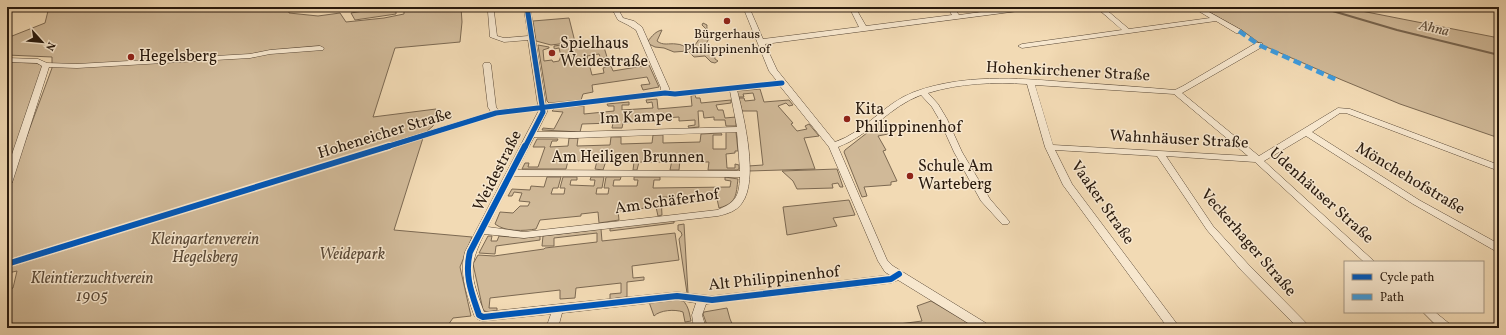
<svg xmlns="http://www.w3.org/2000/svg" width="1506" height="335" viewBox="0 0 1506 335" font-family="Vollkorn,serif">
<rect width="100%" height="100%" fill="#f2dab4"/>
<filter id="stains"><feTurbulence type="fractalNoise" baseFrequency=".005" numOctaves="4"/><feColorMatrix values="0 0 0 0 .2 0 0 0 0 .09 0 0 0 0 .02 0 0 0 .5 -.17"/></filter>
<radialGradient id="worn" r=".72"><stop offset=".6" stop-color="#630" stop-opacity="0"/><stop offset="1" stop-color="#630" stop-opacity=".3"/></radialGradient>
<path fill="#d0b998" stroke="#7c6952" d="M49 7H289V13L318 16 340 13 346 22 384 18 404 14V7H461L462 22 460 42 395 48 373 117 436 109 433 126 426 132 7 262V190L52 68V57L7 55V38L45 23Z
M387 7H396V14L355 20 351 13Z
M1200 7H1341L1499 38V138L1400 104 1342 80 1262 45 1243 31Z
M569 18 575 42 551 45 536 41 533 21Z
M703 23 707 25C706 35 713 36 704 46L714 50 715 59 718 61 715 63 711 62 705 56 694 57 688 51 674 52 664 48 655 47 649 44 648 41C652 36 656 31 662 30L657 41C663 46 669 43 676 44 682 44 684 47 689 48H693L706 29 702 25Z
M576 43 603 44 607 57 601 59 599 54 587 56 592 75 604 73 603 68 611 66 613 71 649 65 659 87 643 90 641 85 650 84 647 77 592 85 593 92 583 94 581 100 549 103 547 101 538 45 549 47V48L543 50 544 61 552 60 553 62 559 61 561 56 559 48 554 49V46Z
M7 62 36 63 44 66 7 175Z
M760 89 764 102 789 100 793 105 789 106 786 103 778 106 793 123 791 124 797 131 807 129 805 126 809 124 819 136 804 138 815 169 749 171 748 166 763 165 757 111H742L739 98H744L745 101 755 100 753 93 743 94 744 97H738L737 91Z
M695 95 696 98H700L701 103 731 100V103L716 105 718 110H723L725 118 736 117V126H726L725 120H714V117L704 118 703 111H698L699 127 689 128 688 126 695 125V120L679 121V117L664 118V113L659 114V121L623 123 622 128H612L613 123 582 124 580 132 542 130 543 128 554 129 563 112 552 111 555 108 584 106V114L614 111V106H608L607 104 629 102V105H622V110L653 108 652 102 647 103 646 100 657 99 658 109 692 106 691 96Z
M881 122 888 134 878 136 886 150 883 151 897 181 891 182V185L864 187 867 196 862 197 844 152 845 150Z
M726 132H736L738 151H735V153L726 154 727 168H735V164L739 165V169L737 170H708L709 162H690L689 160H680L679 170H670L672 160H663V162H639L637 170H633L634 162 606 161 603 170 595 169 597 161H568L566 169H522L525 163H529L528 167H538L545 147H533L537 139H558L557 141H552L550 147 568 146 569 138H578L577 146 610 145 611 137H621V144L652 143 653 135H663V143L700 142 701 134 721 133 722 135H713V149H726Z
M423 138 394 230 472 237 460 267 471 316 453 318 446 328H7V290L13 288 17 271 8 273 13 265Z
M837 169 843 187H840L838 183 832 184 833 188 797 189 793 181 782 171Z
M547 177H561L558 188H553L551 194H564L565 188H560L563 177H577V180H571L570 185 594 186 595 180H590L591 177H604L602 188H597L596 194H608L609 188H604L606 177H621L620 180H614L613 186H637L638 180H634V177H660V180H654L653 188 730 187 731 181 725 180V177L738 179C736 195 737 203 719 208L717 199 679 204 678 197H661L662 215 658 216 656 207 618 211 619 220 599 223 598 212 581 214V216L540 220 536 229C524 231 505 232 495 224L500 212 513 213 520 206H528L530 202 519 201 522 193 514 192 512 196H508L512 189 530 190 531 186 544 187Z
M849 200 855 215 833 218 837 226 787 235 783 207Z
M674 220V223L610 231V228Z
M684 224 688 293H687L679 239 682 235 681 232 678 230V225Z
M601 229 602 241 675 233 679 260 632 266 633 278 644 277V280L627 282V297L610 299V294L621 293V283L576 288 575 298 560 299V290L490 298 489 308H497V311L487 312 483 310 473 264 478 255 494 256 544 249 545 248 597 242V233L554 238V246H542L543 236Z
M488 236H492L491 241H497L499 236 524 238 540 236V240L496 246 495 254 479 253Z
M680 298C688 304 689 311 691 321L685 322 683 312C675 309 660 310 654 316L649 302Z
M931 301 973 326 974 328H901L899 324 922 321 917 306Z
M727 308 730 319 734 328H708L703 314 704 312Z"/>
<g fill="none" stroke-linecap="round" stroke-linejoin="round">
<path stroke="#78654f" stroke-width="2" d="M1319 7 1397 30 1499 55"/>
<g stroke="#5a4937" stroke-width="1">
<path id="minor" d="M14 7H23L7 14V10Z
M524 7H530L546 105 661 91V88L636 30 628 25 618 20 611 7H617L623 18 634 21 642 27 669 88V91L675 92 777 81 769 71 743 7H749L763 39 859 27 849 7H855L866 26 952 15 947 7H953L959 15 1018 7H1037L1034 9 765 44 777 70 835 142C865 132 884 103 914 92 963 74 1016 78 1066 82 1103 84 1139 87 1175 90L1183 86 1256 43H1262V47L1182 93 1259 156 1338 108 1350 109 1499 165V171L1346 113H1340L1312 132 1419 200 1499 244V253L1413 204 1306 136 1264 161 1375 262H1364L1255 162 1166 156 1213 226 1248 264 1311 328H1298L1241 270 1207 230 1157 156 1055 150 1072 184 1180 328H1168L1063 185 1045 147 1027 84C994 82 960 83 928 93L938 104 947 119 962 152 990 199 1008 220 1010 222 1008 224H1002L981 201 954 152 939 119 932 107 921 95C890 106 869 136 838 147L887 260 893 266 989 325 991 328H976L898 280 891 283 706 304 702 315 706 328H694L692 315 696 303 677 300 562 313 558 328H546L551 314 483 321C479 320 476 319 474 315 467 294 459 274 465 252L539 110 497 115 7 268V260L491 112 488 107 483 65 484 63H490L491 65 496 107 498 110 538 106 528 40 504 42 490 37 488 12 491 10 494 12 497 36 504 38 528 36ZM1035 85 1174 94 1248 156 1053 145ZM780 86 829 147 878 261 885 272 890 275 712 296 677 292 484 312C471 277 467 269 484 234L524 238 718 216C727 214 737 211 742 203 759 180 744 117 737 90ZM730 91 737 127 574 132H537L547 112V109L665 95 675 96ZM737 132 740 171 517 170 534 137 574 138ZM514 176 740 177C739 196 736 203 717 210L524 232 488 227Z
M1096 7H1103L1129 29 1210 18 1192 7H1200L1243 31 1239 33H1236L1216 21 1022 48 1018 46 1022 44 1122 30Z
M320 46 324 48 323 50 270 54 250 58 77 68 49 67 12 183 7 186V169L42 66 37 63 7 62V58L38 59 47 63 77 64 250 54 270 50Z
M1423 312H1435L1451 325 1453 328H1439Z"/>
</g>
<use href="#minor" fill="#f7e7ce" fill-rule="evenodd"/>
<path stroke="#3d9bde" stroke-width="4.5" stroke-dasharray="8 4.5" stroke-linecap="butt" d="M1239 31 1259 45 1339 81"/>
<g stroke="#f7e7ce" stroke-width="7">
<path id="cycleway-far1" d="M386 147 496 113 665 93 675 94 782 83
M525 147 543 112 527 7"/>
</g>
<g stroke="#f7e7ce" stroke-width="9">
<path id="cycleway" d="M525 146 470 252C464 275 472 294 479 315L483 317 677 296 712 300 891 279 899 274
M7 264 389 146"/>
</g>
<use href="#cycleway-far1" stroke="#0057b8" stroke-width="5"/>
<use href="#cycleway" stroke="#0057b8" stroke-width="6"/>
</g>
<g fill="#8f2418" stroke="#f7e7ce" stroke-width="1.5">
<circle cx="727" cy="21" r="4"/>
<circle cx="552" cy="53" r="4"/>
<circle cx="131" cy="57" r="4"/>
<circle cx="847" cy="119" r="4"/>
<circle cx="910" cy="176" r="4"/>
</g>
<g text-anchor="middle" dominant-baseline="central" stroke-width="3" stroke-linejoin="round" paint-order="stroke">
<g font-size="13" fill="#28190d" stroke="#f7e7ce">
<text x="727" y="35">Bürgerhaus<tspan x="727" dy="15">Philippinenhof</tspan></text>
</g>
<g font-size="14" font-style="italic" fill="#5d4c39" stroke="#f7e7ce">
<text transform="translate(1434 29) rotate(13)">Ahna</text>
</g>
<g font-size="16" fill="#28190d" stroke="#f7e7ce" text-anchor="start">
<text x="560" y="44">Spielhaus<tspan x="560" dy="18">Weidestraße</tspan></text>
<text x="139" y="57">Hegelsberg</text>
<text x="855" y="110">Kita<tspan x="855" dy="18">Philippinenhof</tspan></text>
<text x="918" y="167">Schule Am<tspan x="918" dy="18">Warteberg</tspan></text>
</g>
<g font-size="16" fill="#28190d" stroke="#f7e7ce">
<text transform="translate(1068 72) rotate(3)">Hohenkirchener Straße</text>
<text transform="translate(636 118) rotate(-2)">Im Kampe</text>
<text transform="translate(385 134) rotate(-17)">Hoheneicher Straße</text>
<text transform="translate(1179 140) rotate(3)">Wahnhäuser Straße</text>
<text x="628" y="158">Am Heiligen Brunnen</text>
<text transform="translate(498 171) rotate(-63)">Weidestraße</text>
<text transform="translate(1410 179) rotate(31)">Mönchehofstraße</text>
<text transform="translate(1321 196) rotate(42)">Udenhäuser Straße</text>
<text transform="translate(667 202) rotate(-8)">Am Schäferhof</text>
<text transform="translate(1102 203) rotate(55)">Vaaker Straße</text>
<text transform="translate(1248 243) rotate(49)">Veckerhager Straße</text>
<text transform="translate(774 279) rotate(-6)">Alt Philippinenhof</text>
</g>
<g font-size="16" font-style="italic" fill="#5a4937" stroke="#f7e7ce">
<text x="205" y="240">Kleingartenverein<tspan x="205" dy="18">Hegelsberg</tspan></text>
<text x="352" y="255">Weidepark</text>
<text x="92" y="279">Kleintierzuchtverein<tspan x="92" dy="18">1905</tspan></text>
</g>
</g>
<rect width="1506" height="335" fill="none" stroke="#f2dab4" stroke-width="24"/>
<rect x="8" y="8" width="1490" height="319" fill="none" stroke="#28190d" stroke-width="2"/>
<rect x="12" y="12" width="1482" height="311" fill="none" stroke="#28190d"/>
<rect x="1344" y="261" width="140" height="52" fill="#f7e7ce" stroke="#a49581"/>
<rect x="1352" y="274" width="20" height="6" fill="#0057b8" stroke="#a49581"/>
<text x="1380" y="281" font-size="12" fill="#28190d">Cycle path</text>
<rect x="1352" y="294" width="20" height="6" fill="#3d9bde" stroke="#a49581"/>
<text x="1380" y="301" font-size="12" fill="#28190d">Path</text>
<g transform="translate(42 42) rotate(117)" stroke="#f7e7ce" stroke-width="3" paint-order="stroke">
<path d="M0-3L7 15L0 10L-7 15Z" fill="#28190d"/>
<text y="-6" font-size="11" font-weight="bold" text-anchor="middle" fill="#28190d">N</text>
</g>
<rect width="100%" height="100%" filter="url(#stains)"/>
<rect width="100%" height="100%" fill="url(#worn)"/>
</svg>
